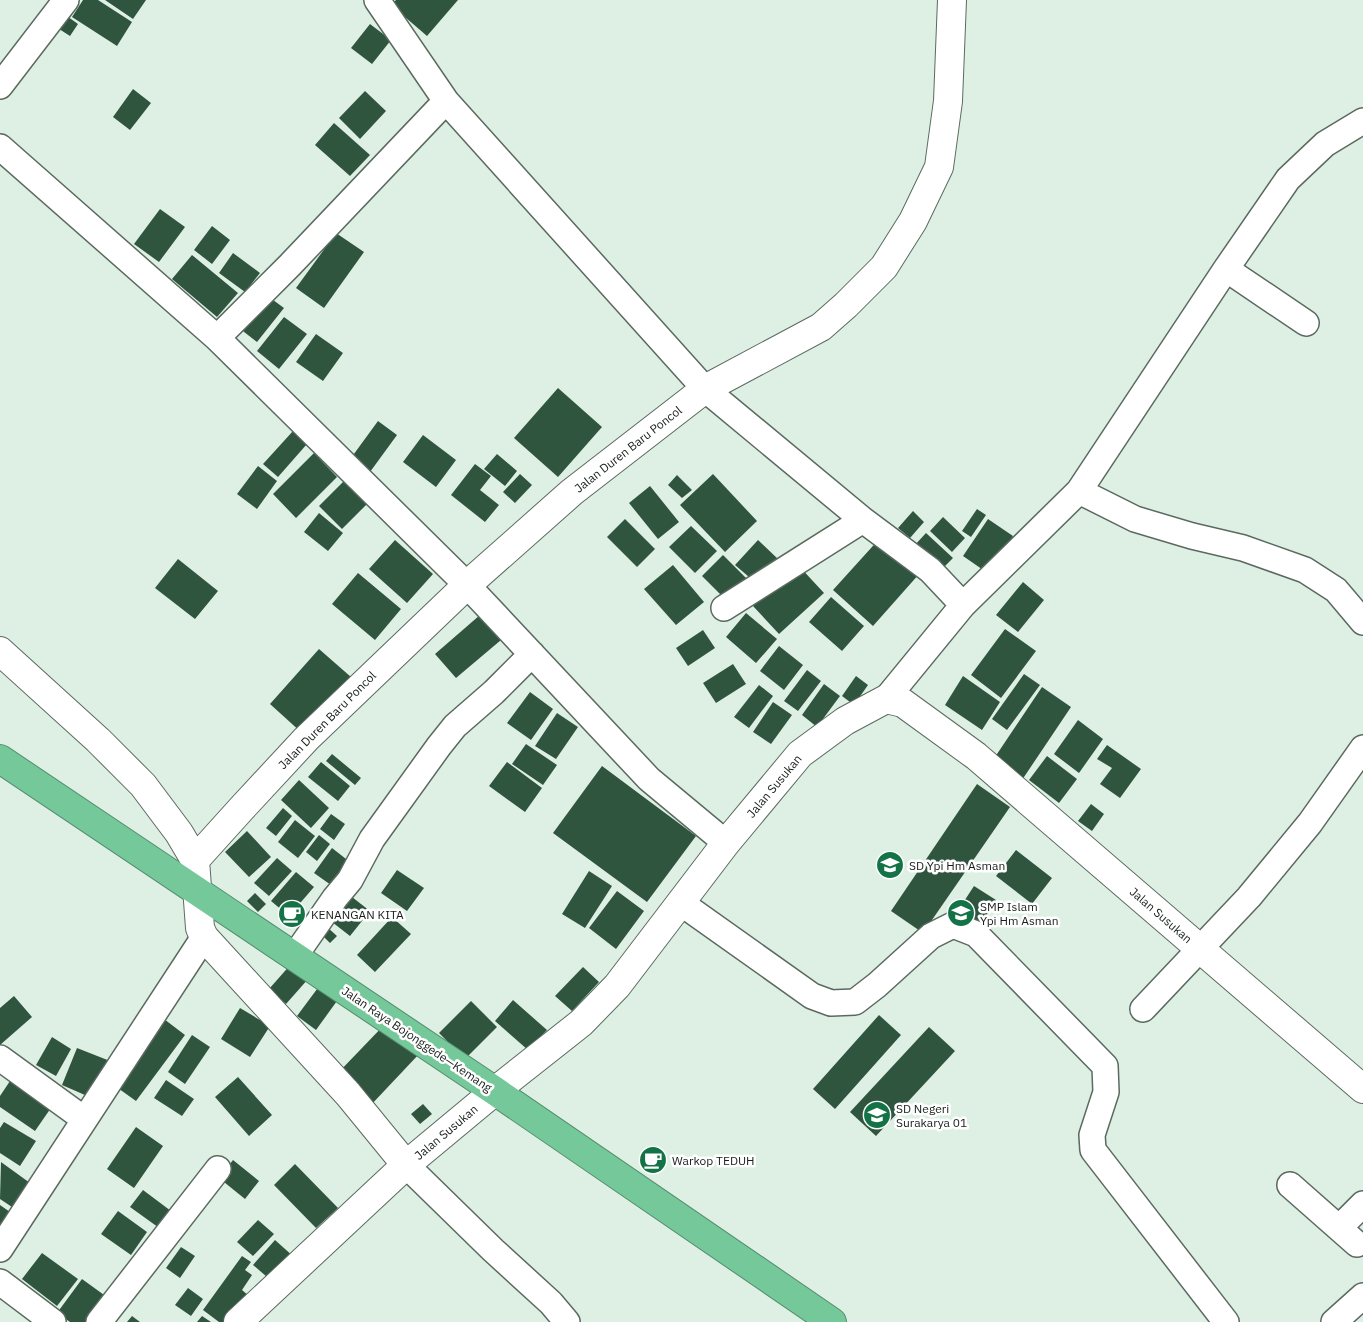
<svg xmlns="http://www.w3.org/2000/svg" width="1363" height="1322" viewBox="0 0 1363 1322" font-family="'IBM Plex Sans',sans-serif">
<rect width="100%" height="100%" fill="#def0e4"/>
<path fill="#30553f" d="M83 0H98L132 22 117 46 72 17Z
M105 0H146L133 19Z
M396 0H458L427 36 391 5Z
M64 14 78 24 70 36 56 27Z
M370 24 391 40 372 64 351 48Z
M133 89 151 103 130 130 113 117Z
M365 91 386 111 360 139 339 118Z
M334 123 370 155 350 176 315 145Z
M160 209 185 227 159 262 134 244Z
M212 226 230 240 212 264 194 250Z
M336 233 364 252 324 308 296 288Z
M233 253 260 273 245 292 219 273Z
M192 255 238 293 217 317 172 279Z
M265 294 284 308 257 342 239 328Z
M284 317 307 334 279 369 257 351Z
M316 334 343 353 323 381 296 362Z
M558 388 602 427 558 477 514 438Z
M378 421 397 435 370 472 351 458Z
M293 431 307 444 278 477 263 464Z
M423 435 456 460 436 487 403 462Z
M314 453 337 477 296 518 273 494Z
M497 454 517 471 505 486 484 469Z
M475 464 491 476 480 490 499 505 485 522 451 495Z
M258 466 277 481 257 509 237 494Z
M520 474 532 485 515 503 503 492Z
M713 474 757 521 725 552 680 505Z
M677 475 692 490 682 498 668 485Z
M345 480 368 503 342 529 319 506Z
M650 486 679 522 658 539 629 503Z
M977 509 986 515 971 537 962 531Z
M913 511 924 522 910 538 898 528Z
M319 513 343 533 328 551 304 532Z
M943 517 965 538 952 552 930 531Z
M625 519 655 549 637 567 607 537Z
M988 519 1013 536 989 574 963 556Z
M691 526 717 551 695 573 669 547Z
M926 533 953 558 940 571 914 546Z
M881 537 920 573 873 626 833 590Z
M395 540 433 574 407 603 369 569Z
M758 540 778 559 756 583 735 565Z
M723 555 747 579 726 600 702 576Z
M178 559 218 591 195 619 155 588Z
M673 565 704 602 676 625 644 589Z
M798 565 824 593 779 634 753 606Z
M358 573 401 609 375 640 332 604Z
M1023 582 1044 600 1018 632 996 615Z
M831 597 864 626 842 651 809 622Z
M746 613 777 639 756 663 726 637Z
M480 615 501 640 456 678 435 654Z
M1005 629 1036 651 1001 698 971 675Z
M703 630 715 648 688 666 676 648Z
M779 646 803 665 784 690 760 671Z
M319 649 351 677 302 733 270 704Z
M733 664 746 684 716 703 703 683Z
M807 670 821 681 798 711 784 701Z
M1024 674 1040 685 1007 730 992 719Z
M856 676 868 685 854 705 842 696Z
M963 676 1000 702 982 730 945 705Z
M824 684 840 696 817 727 802 715Z
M759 685 773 696 749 728 734 717Z
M1042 687 1071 707 1022 780 993 760Z
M530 692 553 709 531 740 507 723Z
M773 702 792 715 771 744 753 732Z
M557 713 578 727 556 759 535 746Z
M1078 720 1103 739 1079 773 1054 754Z
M526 744 557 765 543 785 512 764Z
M1107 745 1141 769 1120 798 1100 784 1112 768 1097 759Z
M332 754 361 778 355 785 326 761Z
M1047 756 1077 779 1059 803 1029 780Z
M321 762 350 786 338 801 308 777Z
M507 762 542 788 525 812 489 786Z
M602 766 696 836 647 902 553 833Z
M299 780 329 808 311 828 281 800Z
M977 784 1010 807 923 933 891 911Z
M1091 804 1104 814 1092 831 1078 821Z
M283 808 292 816 276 836 266 828Z
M331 814 345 824 334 840 320 829Z
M295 820 315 836 298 858 278 842Z
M247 831 271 857 249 877 225 852Z
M319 835 330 844 317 861 306 852Z
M332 848 355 866 338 890 314 873Z
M1016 850 1052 878 1032 904 996 876Z
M277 858 292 871 269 896 254 883Z
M397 870 424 888 407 911 381 893Z
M589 871 612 886 585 928 562 914Z
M296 872 314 887 289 916 271 901Z
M974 886 996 900 978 929 955 915Z
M617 891 644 911 616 949 589 928Z
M255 893 266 904 258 912 247 901Z
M352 897 370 911 350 936 332 922Z
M392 917 411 934 375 972 357 955Z
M327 927 337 936 330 943 320 933Z
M292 963 309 978 286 1004 269 989Z
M583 967 599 982 572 1011 555 996Z
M323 981 342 994 316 1030 297 1016Z
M14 996 32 1017 0 1045V1008Z
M513 1000 547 1030 528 1050 495 1021Z
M471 1001 497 1027 465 1059 439 1033Z
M240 1008 270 1026 250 1057 221 1039Z
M879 1015 901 1035 835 1109 813 1089Z
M164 1019 185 1035 136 1101 115 1086Z
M387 1022 420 1053 370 1106 336 1075Z
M929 1027 955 1051 876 1136 850 1112Z
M192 1035 210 1047 185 1084 168 1072Z
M52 1037 71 1049 56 1076 36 1065Z
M77 1048 110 1061 94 1099 62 1085Z
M238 1077 272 1115 249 1136 215 1097Z
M12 1078 53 1105 35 1131 0 1107V1096Z
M166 1080 194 1099 182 1116 154 1098Z
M423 1104 432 1114 420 1124 411 1114Z
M4 1122 36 1141 20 1166 0 1153V1128Z
M136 1127 163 1146 134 1188 107 1169Z
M233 1160 259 1181 245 1199 219 1178Z
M1 1162 30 1183 12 1207 0 1199Z
M295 1164 338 1208 316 1228 274 1185Z
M143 1190 175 1214 162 1230 130 1207Z
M0 1205 10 1212 0 1225Z
M118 1211 147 1232 131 1255 101 1234Z
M258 1220 274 1234 253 1256 237 1242Z
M275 1240 294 1257 273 1282 253 1265Z
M181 1247 195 1256 180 1278 166 1268Z
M42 1253 78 1279 57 1306 22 1279Z
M242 1256 251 1262 245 1270 252 1275 242 1290 249 1296 228 1322H219L203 1310Z
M82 1279 111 1300 95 1322H70L57 1313Z
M188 1288 203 1299 191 1316 175 1305Z
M132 1316 140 1322H127Z
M202 1316 211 1322H197Z"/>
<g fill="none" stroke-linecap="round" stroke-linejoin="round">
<g stroke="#5b6a60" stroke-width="28">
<path id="street" d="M377 0 446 101 705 389 863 520 930 570 963 605
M0 86 66 0
M0 147 217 338 290 265 446 101
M1226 269 1306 323
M217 338 467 585 649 779 726 843
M1079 491 1135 519 1192 536 1243 548 1305 570 1336 590 1363 622
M724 608 863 520
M886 699 963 605 1079 491 1226 269 1288 179 1325 144 1363 121
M681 903 812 996 831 1003 855 1002 877 985 931 936 953 925 976 934 1105 1066 1106 1092 1092 1135 1093 1150 1226 1322
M294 957 335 898 350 880 372 839 439 746 455 726 494 692 532 654
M1143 1009 1249 897 1310 823 1363 748
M0 1058 84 1119
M406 1165 493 1250 551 1303 567 1322
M1290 1185 1357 1244
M1339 1228 1363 1204
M0 1249 204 937
M0 1282 53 1322
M99 1322 218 1169
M1334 1322 1363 1296"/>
</g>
<g stroke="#5b6a60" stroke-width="30">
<path id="secondary" d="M0 651 98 740 143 785 179 833 195 860 200 928 204 937 348 1094 406 1165
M195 860 242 808 306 739 467 585 572 492 705 389 821 327 846 305 884 267 913 221 939 167 948 101 952 0
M238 1322 406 1165 495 1091 581 1023 617 986 726 843 800 754 845 721 886 699 903 703 976 756 1363 1089"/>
</g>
<g stroke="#548c6c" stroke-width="30">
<path id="highway" d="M0 759 495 1091 832 1322"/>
</g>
<use href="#street" stroke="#fff" stroke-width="25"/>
<use href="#secondary" stroke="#fff" stroke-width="28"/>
<use href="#highway" stroke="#75c899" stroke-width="28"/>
</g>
<defs>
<g id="school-disc" transform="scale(1.4375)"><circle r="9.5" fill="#147247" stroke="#fff"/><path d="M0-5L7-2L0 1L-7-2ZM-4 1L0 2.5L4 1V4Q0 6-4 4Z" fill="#fff"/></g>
<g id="cafe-disc" transform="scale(1.4375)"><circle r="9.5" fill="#147247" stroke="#fff"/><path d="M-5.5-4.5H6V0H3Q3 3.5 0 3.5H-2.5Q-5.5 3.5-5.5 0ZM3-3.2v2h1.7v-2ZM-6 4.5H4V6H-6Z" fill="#fff"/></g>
</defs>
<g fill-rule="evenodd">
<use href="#school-disc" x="890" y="865"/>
<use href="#school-disc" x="961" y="913"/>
<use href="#cafe-disc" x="292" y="914"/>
<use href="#school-disc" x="877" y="1115"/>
<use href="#cafe-disc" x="653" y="1160"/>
</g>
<g text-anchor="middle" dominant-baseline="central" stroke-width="5" stroke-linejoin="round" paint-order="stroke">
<g font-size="12" fill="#171d19" stroke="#fff">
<text transform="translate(628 449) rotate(-38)">Jalan Duren Baru Poncol</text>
<text transform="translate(327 720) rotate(-45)">Jalan Duren Baru Poncol</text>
<text transform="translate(774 786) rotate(-50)">Jalan Susukan</text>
<text transform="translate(1161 915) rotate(41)">Jalan Susukan</text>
<text transform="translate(417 1039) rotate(34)">Jalan Raya Bojonggede—Kemang</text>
<text transform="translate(446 1132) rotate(-40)">Jalan Susukan</text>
</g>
<g font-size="12" fill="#171d19" stroke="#fff" text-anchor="start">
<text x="909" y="865">SD Ypi Hm Asman</text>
<text x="980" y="906">SMP Islam<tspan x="980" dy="14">Ypi Hm Asman</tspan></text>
<text x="311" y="914">KENANGAN KITA</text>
<text x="896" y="1108">SD Negeri<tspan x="896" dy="14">Surakarya 01</tspan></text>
<text x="672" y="1160">Warkop TEDUH</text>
</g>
</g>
</svg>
